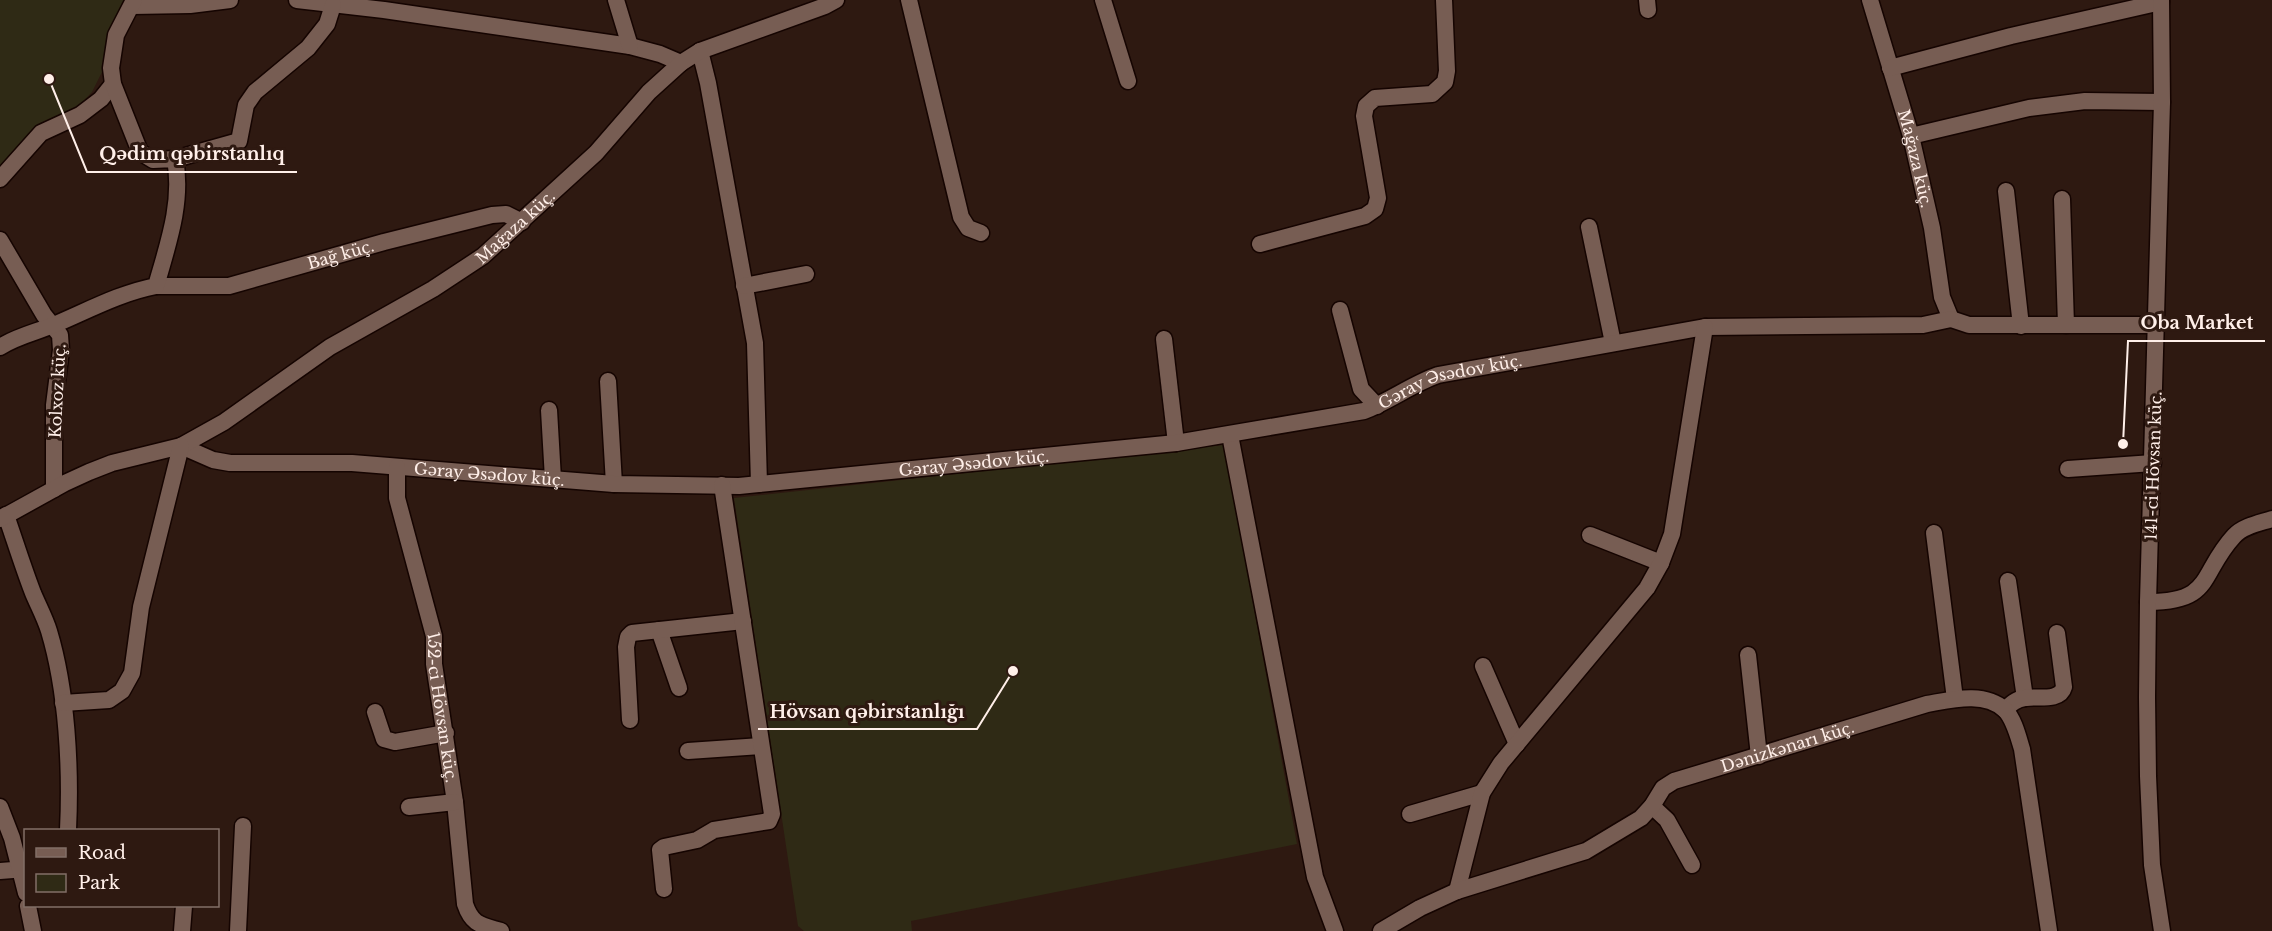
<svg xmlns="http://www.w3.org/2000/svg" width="2272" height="931" viewBox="0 0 2272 931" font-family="'Libre Baskerville',serif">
<rect width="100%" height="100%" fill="#2e1911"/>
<path fill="#2f2a15" d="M0 0H127L105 66 92 92 76 109 0 170Z
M1224 445 1297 844 911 921 912 931H804L798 926 734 498Z"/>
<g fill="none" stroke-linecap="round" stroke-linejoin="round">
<g stroke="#150401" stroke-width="19">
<g id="minor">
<path d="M297 0 384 10 630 46 660 54 681 63"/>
<path d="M616 0 630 46"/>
<path d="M909 0 961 217 968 228 981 233"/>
<path d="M1103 0 1128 81"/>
<path d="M1647 0 1648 10"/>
<path id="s1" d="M1870 0 1911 136 1932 228 1942 297 1951 319"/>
<path d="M132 6 190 5 230 0"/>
<path d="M700 51 708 83 755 343 759 484"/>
<path d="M1890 68 2011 36 2161 2"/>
<path d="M1911 136 2029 108 2085 101 2162 102"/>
<path d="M175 159 239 141 246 105 255 92 308 48 327 24 333 5"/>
<path d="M0 179 41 133 80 115 101 99 113 84"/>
<path d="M2006 191 2021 326"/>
<path d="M2062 199 2066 325"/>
<path d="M1589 227 1613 343"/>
<path d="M0 240 44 315 60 335 61 350 54 405V489"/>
<path d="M1260 244 1365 216 1375 209 1378 198 1364 116 1366 106 1375 98 1432 94 1445 82 1447 71 1444 0"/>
<path id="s2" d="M156 286H229L384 242 492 215 506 214 522 222"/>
<path d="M744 286 806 274"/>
<path d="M1340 310 1361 389 1377 406"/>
<path d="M1951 319 1969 325H2157"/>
<path d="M1164 339 1176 443"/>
<path d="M0 347C17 336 37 332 56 324 89 310 120 293 156 286 168 244 183 202 175 159L153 160 140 152 113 84 111 68 116 35 134 0"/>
<path d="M608 381 614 484"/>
<path d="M549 410 553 479"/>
<path d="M1230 435 1315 877 1335 931"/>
<path id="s3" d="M181 446 213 460 230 463H352L614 484 739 486 1176 443 1364 411C1390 401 1412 384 1438 375L1705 327 1923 325 1951 319"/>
<path id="s4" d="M397 467V498L434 636V664L455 802 465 904C472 925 481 925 501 931"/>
<path d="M2068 469 2153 463"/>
<path d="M6 515C15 541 23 567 33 593 38 605 45 618 49 631 67 691 71 768 68 830"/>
<path id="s5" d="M0 519 65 483 89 472 112 463 181 446 224 422 330 347 433 289 483 256 596 153 649 92 681 63 700 51 825 6 836 0"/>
<path d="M1934 533 1955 699"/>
<path d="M1590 535 1661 563"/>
<path d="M2008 581 2025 698"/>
<path d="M2148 602C2214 602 2199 574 2234 536 2243 526 2260 523 2272 519"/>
<path d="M659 630 679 688"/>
<path d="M1748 655 1759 756"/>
<path d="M1483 666 1517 744"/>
<path d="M63 703 109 700 122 691 132 673 141 607 181 446"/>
<path d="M2005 710C2011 704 2016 699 2025 698 2037 696 2060 702 2064 687L2057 633"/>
<path d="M375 712 384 739 395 742 446 733"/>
<path d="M630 720 626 647 628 637 632 633 743 621"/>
<path d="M688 751 761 746"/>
<path d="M1652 806 1667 820 1692 865"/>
<path d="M409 807 455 802"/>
<path d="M1410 814 1482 793"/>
<path d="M0 871 26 869"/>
<path d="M664 889 660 850 664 847 697 840 714 830 769 821 772 814 722 485"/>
<path d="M1457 891 1482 793 1501 763 1647 588 1661 563 1672 534 1705 327"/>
<path d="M182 931 184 906"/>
<path d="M238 931 243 826"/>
<path id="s6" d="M1381 931 1420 908 1457 891 1586 851 1641 818 1652 806 1663 788 1674 781 1927 704C1951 700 1984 691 2005 710 2014 719 2018 736 2022 749L2049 931"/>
</g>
</g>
<g stroke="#150401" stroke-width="19">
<path id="tertiary" d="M0 807 12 838 26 893
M28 906 33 931"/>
</g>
<g stroke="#150401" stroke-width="19">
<path id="secondary" d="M2161 0 2162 102 2148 602 2147 697 2148 776 2152 865 2162 931"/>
</g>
<use href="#minor" stroke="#775d53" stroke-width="16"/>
<use href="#tertiary" stroke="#775d53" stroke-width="16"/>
<use href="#secondary" stroke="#775d53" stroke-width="16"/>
</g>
<g text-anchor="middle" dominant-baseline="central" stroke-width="6" stroke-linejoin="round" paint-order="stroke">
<g font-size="16" fill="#ffefe9" stroke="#2e1911">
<text stroke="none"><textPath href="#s1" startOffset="165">Mağaza küç.</textPath></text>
<text stroke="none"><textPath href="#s5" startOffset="597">Mağaza küç.</textPath></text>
<text stroke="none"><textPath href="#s2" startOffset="189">Bağ küç.</textPath></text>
<text stroke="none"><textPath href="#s3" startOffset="1284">Gəray Əsədov küç.</textPath></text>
<text transform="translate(57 391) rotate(-87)">Kolxoz küç.</text>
<text stroke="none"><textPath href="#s3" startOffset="798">Gəray Əsədov küç.</textPath></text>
<text transform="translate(2153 466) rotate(-88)">141-ci Hövsan küç.</text>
<text stroke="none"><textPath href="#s3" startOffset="312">Gəray Əsədov küç.</textPath></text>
<text stroke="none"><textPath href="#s4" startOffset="246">152-ci Hövsan küç.</textPath></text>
<text stroke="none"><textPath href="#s6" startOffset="454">Dənizkənarı küç.</textPath></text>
</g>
</g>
<path fill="none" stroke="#ffefe9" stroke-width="2" d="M49 79L87 172H297M2123 444L2128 341H2265M1013 671L977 729H758"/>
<g fill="#ffefe9" stroke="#2e1911" stroke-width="2">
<circle cx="49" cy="79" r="6"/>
<circle cx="2123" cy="444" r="6"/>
<circle cx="1013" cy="671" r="6"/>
</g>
<g font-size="18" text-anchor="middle" font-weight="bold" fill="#ffefe9" stroke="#2e1911" stroke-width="6" stroke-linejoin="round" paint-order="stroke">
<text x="192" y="160">Qədim qəbirstanlıq</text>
<text x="2197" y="329">Oba Market</text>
<text x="867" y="718">Hövsan qəbirstanlığı</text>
</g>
<rect x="24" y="829" width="195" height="78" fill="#2e1911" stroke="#826f67" stroke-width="1.5"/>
<rect x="36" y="848" width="30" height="9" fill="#775d53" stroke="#826f67" stroke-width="1.5"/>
<text x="78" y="859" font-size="18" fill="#ffefe9">Road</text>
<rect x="36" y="874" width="30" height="18" fill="#2f2a15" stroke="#826f67" stroke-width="1.5"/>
<text x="78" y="889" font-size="18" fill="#ffefe9">Park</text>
</svg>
